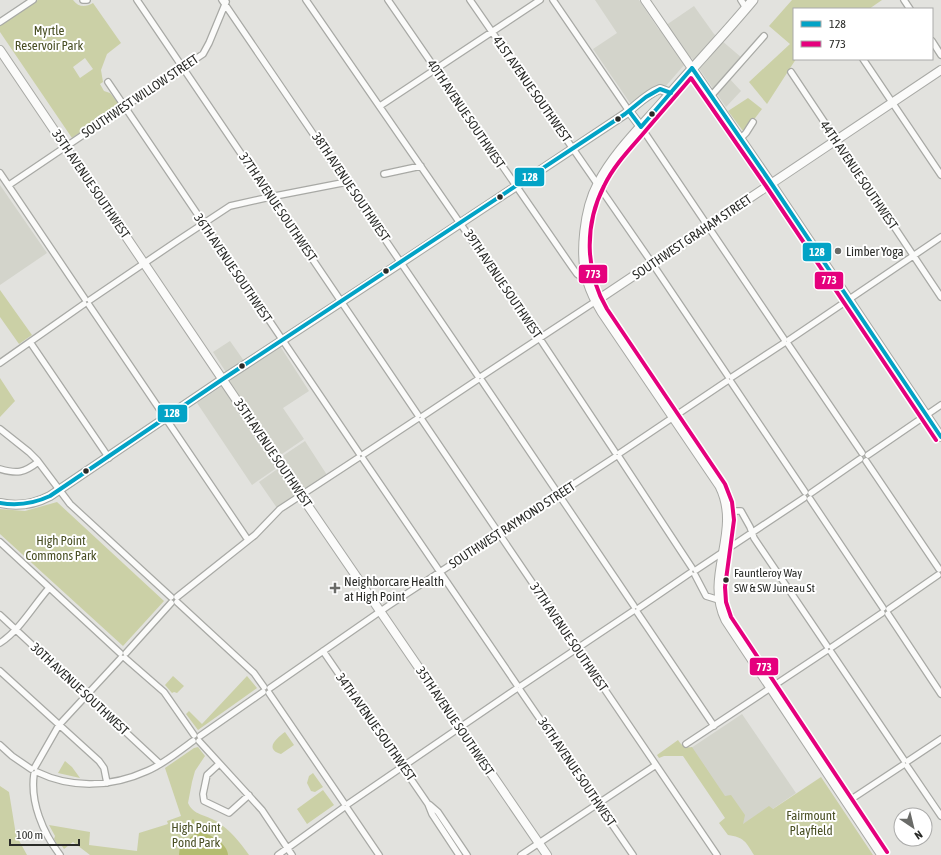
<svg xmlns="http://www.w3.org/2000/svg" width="941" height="855" viewBox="0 0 941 855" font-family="'Asap Condensed',sans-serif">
<rect width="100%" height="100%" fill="#e2e2de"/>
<path fill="#d3d4cb" d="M595 0H639L659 30 694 6 714 34 742 58 727 76 741 91 726 107 691 57 665 87 630 103 593 49 617 33Z
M0 185 47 253 0 285Z
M230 341 249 368 280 346 309 391 283 408 304 439 282 454 275 469 252 485 197 403 231 380 213 352Z
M305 441 327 475 277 508 259 482 276 470 284 455Z
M742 714 796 793 742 830 688 750Z"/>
<path fill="#cbd0a6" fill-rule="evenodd" d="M38 0H73C79 8 86 7 93 3L121 43 107 54 101 70 103 82 100 84 104 91 110 93 119 104V106L72 138 0 32V25ZM85 58 93 69 80 78 73 67Z
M792 0H882L869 9H794V59H796L767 104 749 82 790 44 769 26Z
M748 98 762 109 746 130 743 131 728 111Z
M0 290 32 335 19 344 0 317Z
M0 378 15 401 0 417Z
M57 502 164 601 123 646 0 534V509L25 511Z
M173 676 184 686 177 693 174 692 172 693 165 685Z
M247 676 257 688 198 730 186 714 189 711 202 724Z
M285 732 294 745 281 754C263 749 278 737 285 732Z
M678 740C682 746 685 748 692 747L725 796 731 795 745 815 743 824 769 806 773 809 821 777 873 855H754C746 842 744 837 728 835L719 823 725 818 683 756H664L659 758 657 755Z
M198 747 205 756 195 771 192 782 188 803C193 815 206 815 216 821 230 830 240 842 249 855H90L73 842 64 849 62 846H58L54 839 55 836 49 825 90 832 89 845 137 851 139 833 168 824 167 821 181 816 165 768 194 748Z
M65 761 72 767 80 778 58 773Z
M313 773 323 787 315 792 311 791 307 783 309 776Z
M0 786 9 792 16 835 27 855H0Z
M323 790 334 805 307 824 297 809Z"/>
<path fill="#b4bc71" d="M202 832C212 836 227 843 228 855H179L180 845 196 833Z"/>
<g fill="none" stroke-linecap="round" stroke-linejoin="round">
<path stroke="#b4bc71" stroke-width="1.5" d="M193 820V827L196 833"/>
<g stroke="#a8a9a5" stroke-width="8">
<path id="street" d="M83 0H87
M137 0 418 415
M222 0 478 376
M306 0 540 339 615 452
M388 0 572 267 577 274 587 281
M470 0 652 263 728 376
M553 0 629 111
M741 0 746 8
M904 0 910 9
M0 22 33 0
M932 41 941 55
M863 59 941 175
M791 72 941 297
M108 82 359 453
M711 96 764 36
M380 106 540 0
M641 127 784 339
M740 139 746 133 753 122
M0 173 85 299
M384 174 421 166
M9 185 203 54 209 43 226 2
M90 300 177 241 230 206 270 197 347 182
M89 305 248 540
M789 340 941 237
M30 342 109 458
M788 344 862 453
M0 363 84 304
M482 376 596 301
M732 377 784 343
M482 381 634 606
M731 382 805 492
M423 416 477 380
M422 420 717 855
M0 429 29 452 37 460 70 504 171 597
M620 453 727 381
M364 454 417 419
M868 455 941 405
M619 457 692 568
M363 459 517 685
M866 461 939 569
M0 469C17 474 24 473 38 462
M811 493 860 459
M810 499 883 608
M728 513 737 511H741L750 527 754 538 827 646
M0 542 120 653
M696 570 804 498
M695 575 706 596 719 600
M177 597 255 535 280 509 358 458
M177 602 254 673 264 687
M639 608 690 573
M889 609 938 575
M637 612 714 726
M888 614 941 694
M0 615 160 764
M0 643C20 630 33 606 49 588
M832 647 882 613
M323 651 428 804 432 814 459 855
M831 652 904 760
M126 653 171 603
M125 658 164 692 194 735
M0 671 99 761 104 768 107 783
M521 686 633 611
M270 688 388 606 615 457
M520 690 633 855
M269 693 344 803
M200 736 263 692
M199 741 262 810 292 855
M686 744 826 651
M0 745 12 756 31 769
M908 761 941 739
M219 764 207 775 203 794 204 801 229 813 249 795
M907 766 941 816
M35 767 59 725 121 658
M37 772C72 789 112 787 147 771 164 764 179 751 193 741
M34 774C30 802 43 833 60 855
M847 802 903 765
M348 804 516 689
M430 805 438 812 467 855
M347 808 379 855
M278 855 343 808
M521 855 656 765"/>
</g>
<g stroke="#a8a9a5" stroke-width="10">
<path id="secondary" d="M645 0 771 183 941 437
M0 50 304 500 547 855
M629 111 641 127
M596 301 941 70
M0 503C18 507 33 505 50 496L223 379 405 260 625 114C636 106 646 94 660 89L671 93"/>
</g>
<g stroke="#a8a9a5" stroke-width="11">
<path id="primary" d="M753 0C724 35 692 68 662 103 640 128 614 153 598 184 585 208 579 255 588 282 591 292 596 302 602 312L720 486C743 532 704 575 726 620L882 855"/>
</g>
<use href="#street" stroke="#fbfbfa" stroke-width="5.5"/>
<use href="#secondary" stroke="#fbfbfa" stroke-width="8"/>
<use href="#primary" stroke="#fbfbfa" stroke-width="9"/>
<g stroke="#fff" stroke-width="7">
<path id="bus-1" d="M692 68 771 183 941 437
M629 111 641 127 692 68
M0 503C18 506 33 504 50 496L223 379 625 114 646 97 660 89 671 93"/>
</g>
<g stroke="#fff" stroke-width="7">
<path id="bus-2" d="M887 852 731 617 726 602 725 587 734 520 732 502 725 484 607 309C585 272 584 225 604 186 613 167 628 151 642 135 658 116 675 97 691 78L766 186 936 440"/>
</g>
<use href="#bus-1" stroke="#02a3c6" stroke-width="4"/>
<use href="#bus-2" stroke="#e5007d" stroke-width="4"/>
</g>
<g fill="#2a2b28" stroke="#fff" stroke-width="1.5">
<circle cx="652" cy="114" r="3.5"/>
<circle cx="618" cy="119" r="3.5"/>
<circle cx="500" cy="197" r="3.5"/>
<circle cx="386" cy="271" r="3.5"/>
<circle cx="242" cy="366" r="3.5"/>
<circle cx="86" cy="471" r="3.5"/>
<circle cx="726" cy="580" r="3.5"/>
</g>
<g fill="#6a6b68" stroke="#fff" stroke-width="1.5">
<circle cx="838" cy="251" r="4"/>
<path d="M333 582h4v4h4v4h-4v4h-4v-4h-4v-4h4z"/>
</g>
<g text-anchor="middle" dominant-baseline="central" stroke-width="4" stroke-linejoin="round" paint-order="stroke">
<g font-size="12" fill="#2a2b28" stroke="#fff" text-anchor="start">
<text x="734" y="573">Fauntleroy Way<tspan x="734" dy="15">SW &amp; SW Juneau St</tspan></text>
</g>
<g font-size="13" fill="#4a5025" stroke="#fff">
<text x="49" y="30">Myrtle<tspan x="49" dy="15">Reservoir Park</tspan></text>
<text x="61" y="540">High Point<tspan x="61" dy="15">Commons Park</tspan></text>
<text x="811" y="815">Fairmount<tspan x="811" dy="15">Playfield</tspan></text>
<text x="196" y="827">High Point<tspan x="196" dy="15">Pond Park</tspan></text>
</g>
<g font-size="13" fill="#2a2b28" stroke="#fff">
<text transform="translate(532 89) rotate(55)">41ST AVENUE SOUTHWEST</text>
<text transform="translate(140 96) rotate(-34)">SOUTHWEST WILLOW STREET</text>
<text transform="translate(466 114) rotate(56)">40TH AVENUE SOUTHWEST</text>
<text transform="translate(859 175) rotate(56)">44TH AVENUE SOUTHWEST</text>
<text transform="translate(91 184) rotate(56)">35TH AVENUE SOUTHWEST</text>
<text transform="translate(351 187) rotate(56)">38TH AVENUE SOUTHWEST</text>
<text transform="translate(278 207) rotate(56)">37TH AVENUE SOUTHWEST</text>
<text transform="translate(692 237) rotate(-34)">SOUTHWEST GRAHAM STREET</text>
<text transform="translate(233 268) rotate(56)">36TH AVENUE SOUTHWEST</text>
<text transform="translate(503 284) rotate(56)">39TH AVENUE SOUTHWEST</text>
<text transform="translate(273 453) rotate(56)">35TH AVENUE SOUTHWEST</text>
<text transform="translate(512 525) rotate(-33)">SOUTHWEST RAYMOND STREET</text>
<text transform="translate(569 637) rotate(56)">37TH AVENUE SOUTHWEST</text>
<text transform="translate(80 689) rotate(43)">30TH AVENUE SOUTHWEST</text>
<text transform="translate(455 721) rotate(56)">35TH AVENUE SOUTHWEST</text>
<text transform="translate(376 727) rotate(55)">34TH AVENUE SOUTHWEST</text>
<text transform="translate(577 772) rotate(56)">36TH AVENUE SOUTHWEST</text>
</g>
<g font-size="13" fill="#2a2b28" stroke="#fff" text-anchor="start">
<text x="846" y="251">Limber Yoga</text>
<text x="344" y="581">Neighborcare Health<tspan x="344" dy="15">at High Point</tspan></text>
</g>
</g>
<g stroke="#fff" stroke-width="1.5">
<rect x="514" y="167" width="31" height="20" rx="4" fill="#02a3c6"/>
<rect x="802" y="242" width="30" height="20" rx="4" fill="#02a3c6"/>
<rect x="578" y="264" width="30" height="20" rx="4" fill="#e5007d"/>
<rect x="814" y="271" width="30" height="19" rx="4" fill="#e5007d"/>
<rect x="157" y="404" width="31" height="19" rx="4" fill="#02a3c6"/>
<rect x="749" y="657" width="30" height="19" rx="4" fill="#e5007d"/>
</g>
<g font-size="11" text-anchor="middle" font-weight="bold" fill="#fff">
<text x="530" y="181">128</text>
<text x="817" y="256">128</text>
<text x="593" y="278">773</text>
<text x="829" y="284">773</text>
<text x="172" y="417">128</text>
<text x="764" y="671">773</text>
</g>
<rect x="793" y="8" width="140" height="52" fill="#ffffff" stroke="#aaaaa9"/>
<rect x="801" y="21" width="20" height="6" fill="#02a3c6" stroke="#aaaaa9"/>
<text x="829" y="28" font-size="12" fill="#2a2b28">128</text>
<rect x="801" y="41" width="20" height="6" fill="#e5007d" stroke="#aaaaa9"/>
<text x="829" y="48" font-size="12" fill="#2a2b28">773</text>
<g transform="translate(913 827) rotate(145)"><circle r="19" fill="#ffffff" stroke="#aaaaa9"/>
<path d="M0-3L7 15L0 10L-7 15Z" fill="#6a6b68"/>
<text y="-6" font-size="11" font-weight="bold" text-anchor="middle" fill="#2a2b28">N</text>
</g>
<path d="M10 839v6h69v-6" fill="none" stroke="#2a2b28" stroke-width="2"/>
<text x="16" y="839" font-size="12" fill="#2a2b28" stroke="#ffffff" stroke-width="3" paint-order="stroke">100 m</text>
</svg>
